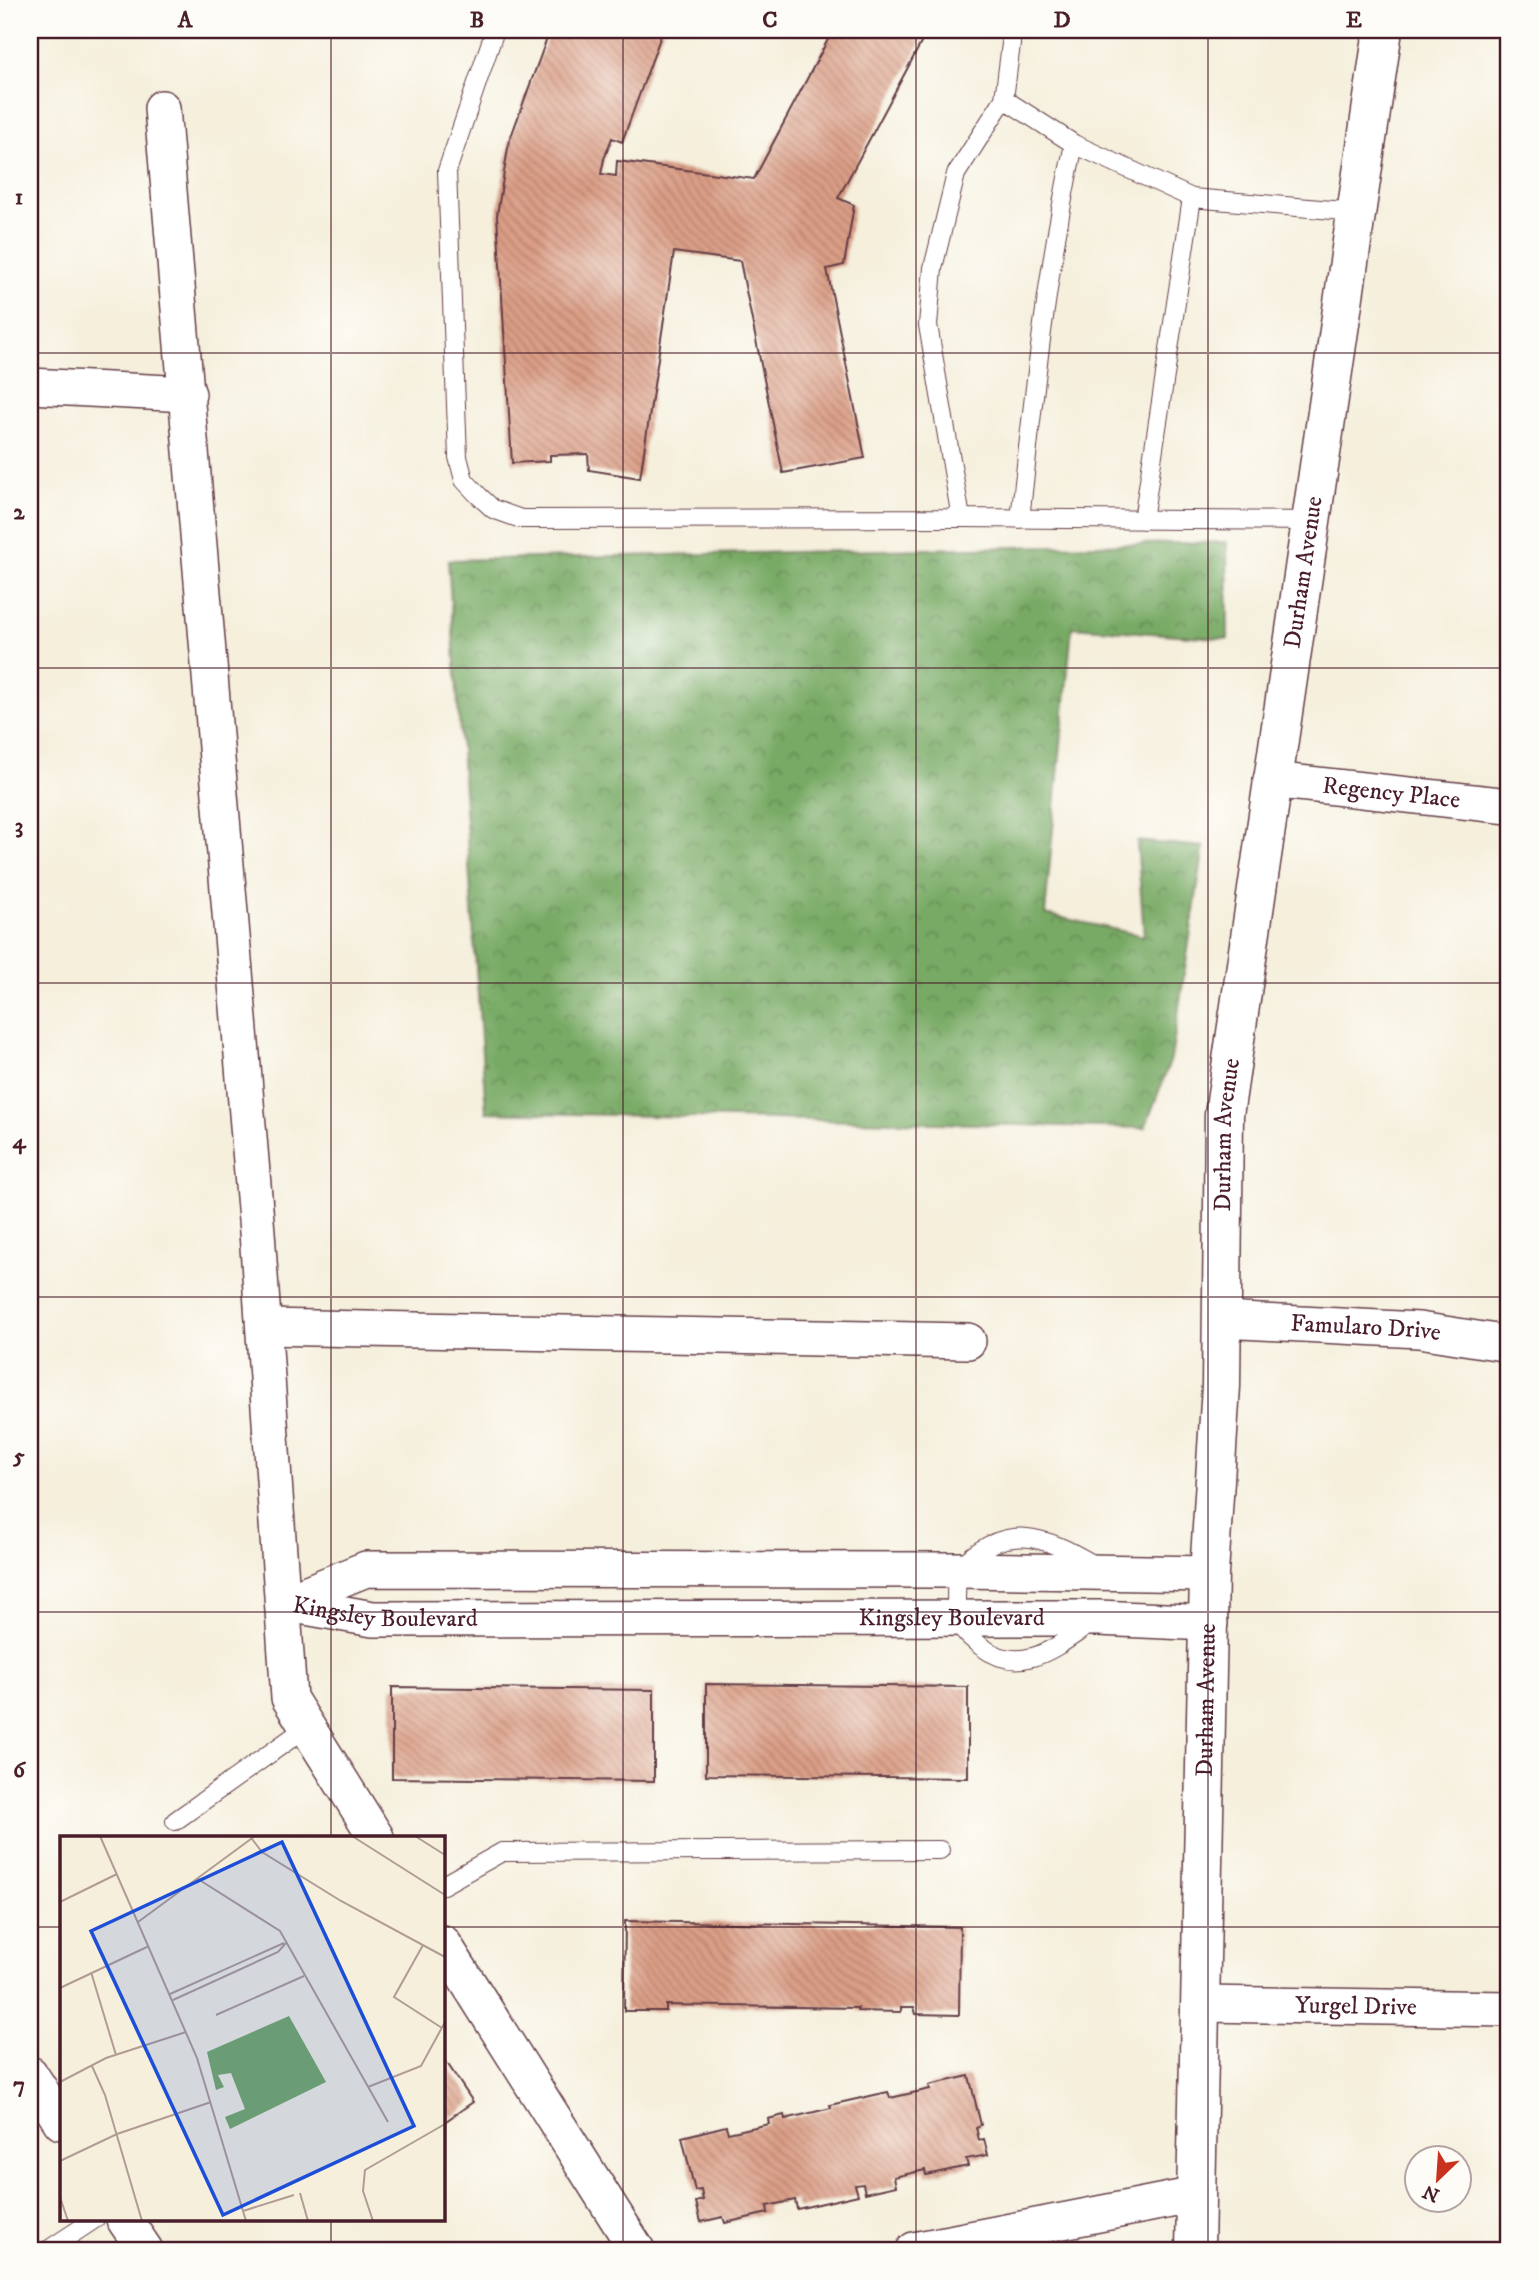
<svg xmlns="http://www.w3.org/2000/svg" width="1539" height="2280" viewBox="0 0 1539 2280" font-family="'IM FELL DW Pica',serif">
<defs>
<pattern id="forest-crowns" width="20" height="18" patternUnits="userSpaceOnUse" patternTransform="scale(1.75)"><rect width="20" height="18" fill="#78aa65"/><path d="M2 6a3 3 0 1 1 6 0M12 15a3 3 0 1 1 6 0" fill="none" stroke="#648a53"/></pattern>
<pattern id="building-back-hatch" width="6" height="6" patternUnits="userSpaceOnUse" patternTransform="scale(1.75)"><rect width="6" height="6" fill="#db9e86"/><path d="M-1 5l2 2M0 0l6 6M5-1l2 2" fill="none" stroke="#b4806e"/></pattern>
</defs>
<rect width="100%" height="100%" fill="#fdfcf7"/>
<filter id="ink" filterUnits="userSpaceOnUse"><feTurbulence type="fractalNoise" baseFrequency=".0143" numOctaves="2"/><feDisplacementMap in="SourceGraphic" scale="14" xChannelSelector="R" yChannelSelector="G"/><feConvolveMatrix kernelMatrix="1 2 1 2 8 2 1 2 1" color-interpolation-filters="sRGB"/></filter>
<filter id="wash" filterUnits="userSpaceOnUse"><feTurbulence type="fractalNoise" baseFrequency=".00686" numOctaves="4" result="noise"/><feDisplacementMap in="SourceGraphic" scale="28" xChannelSelector="R" yChannelSelector="G"/><feGaussianBlur stdDeviation="1.57" result="paint"/><feColorMatrix in="noise" values="0 0 0 0 0 0 0 0 0 0 0 0 0 0 0 0 0 1.4 0 .05"/><feComposite in="paint" operator="in"/></filter>
<g filter="url(#wash)">
<rect width="100%" height="100%" fill="#f5efdc"/>
<path fill="url(#forest-crowns)" stroke="#616448" stroke-width="2" d="M1227 542 1228 639 1072 627 1045 914 1144 936 1137 841 1204 847 1171 1059 1145 1128 486 1112 448 560Z"/>
<g id="blocks">
<path fill="url(#building-back-hatch)" d="M550 30H663L622 142 612 138 604 159 601 174 616 176 617 161 754 179 833 30H928L838 198 854 205 844 265 827 269 865 458 783 473 740 261 674 252 640 478 589 470 588 454 550 455V461L512 463 497 215 509 142Z
M706 1684 968 1687V1778L706 1775Z
M392 1687 654 1690V1781L392 1778Z
M625 1921 960 1927 959 2015 916 2014 914 2007H901V2012L857 2011 858 2008 666 2005V2011H624Z
M443 2057 473 2102 443 2123Z
M969 2076 981 2125 976 2127 979 2140 984 2139 988 2155 966 2159 968 2166 926 2175 925 2170 894 2177 896 2186 865 2193 863 2184 855 2185 858 2195 797 2209 795 2200 767 2206 768 2213 725 2223 723 2217 701 2222 696 2202 703 2200 701 2190 695 2191 682 2137 726 2126 728 2133 769 2124 768 2119 784 2115 785 2119 831 2108 830 2105 888 2092 890 2098 930 2089 929 2085Z"/>
</g>
</g>
<g filter="url(#ink)">
<use href="#blocks" fill-opacity="0" stroke="#643e46" stroke-width="2"/>
<g fill="none" stroke-linecap="round" stroke-linejoin="round">
<g stroke="#643e46" stroke-width="20">
<path id="lane" d="M495 30 447 171 458 457 464 480 478 495 493 509 521 519 961 518 1310 521
M1010 30 1011 44 1004 99 1074 144 1192 198 1356 212
M961 518 928 325 933 268 956 174 1004 99
M1020 519C1034 393 1047 268 1074 144
M1143 520 1192 198
M1090 1624C1057 1646 1022 1677 982 1647 972 1639 962 1632 958 1619 954 1605 957 1585 957 1570 1005 1520 1043 1535 1096 1566
M175 1821 307 1727
M443 1885 502 1852 940 1850
M48 2250 95 2219"/>
</g>
<g stroke="#643e46" stroke-width="38">
<g id="street">
<path d="M162 108 257 1232 289 1698 376 1837"/>
<path d="M30 386 188 394"/>
<path id="s1" d="M1271 780 1509 806"/>
<path id="s2" d="M1222 1320 1419 1330 1509 1344"/>
<path d="M264 1327 968 1341"/>
<path d="M283 1603 366 1569 957 1570 1209 1574"/>
<path id="s3" d="M283 1603 373 1619 1098 1618 1210 1623"/>
<path d="M443 1943 637 2250"/>
<path id="s4" d="M1202 2004 1509 2009"/>
<path d="M30 2074 61 2122"/>
<path d="M124 2219 145 2250"/>
<path d="M914 2250 1196 2195"/>
</g>
</g>
<g stroke="#643e46" stroke-width="41">
<g id="secondary">
<path id="s5" d="M1195 2250 1209 1574 1221 1386 1224 1115 1383 30"/>
</g>
</g>
<use href="#lane" stroke="#fff" stroke-width="18"/>
<use href="#street" stroke="#fff" stroke-width="35"/>
<use href="#secondary" stroke="#fff" stroke-width="38"/>
</g>
</g>
<path fill="none" stroke="#4a1f2b" stroke-width="2" stroke-opacity="0.55" d="M331 30V1837M623 30V2250M916 30V2250M1208 30V2250M30 353H1509M30 668H1509M30 983H1509M30 1297H1509M30 1612H1509M30 1927H61M443 1927H1509M331 2219V2250"/>
<g text-anchor="middle" dominant-baseline="central" stroke-width="5" stroke-linejoin="round" paint-order="stroke">
<g font-size="24" fill="#4a1f2b" stroke="#fdfcf7">
<text stroke="none"><textPath href="#s5" startOffset="1684">Durham Avenue</textPath></text>
<text stroke="none"><textPath href="#s1" startOffset="121">Regency Place</textPath></text>
<text stroke="none"><textPath href="#s5" startOffset="1116">Durham Avenue</textPath></text>
<text stroke="none"><textPath href="#s2" startOffset="144">Famularo Drive</textPath></text>
<text stroke="none"><textPath href="#s3" startOffset="103">Kingsley Boulevard</textPath></text>
<text stroke="none"><textPath href="#s3" startOffset="670">Kingsley Boulevard</textPath></text>
<text stroke="none"><textPath href="#s5" startOffset="550">Durham Avenue</textPath></text>
<text stroke="none"><textPath href="#s4" startOffset="154">Yurgel Drive</textPath></text>
</g>
</g>
<g transform="translate(60 1836)">
<rect width="385" height="385" fill="#f5efdc"/>
<path d="M229 180 266 246 170 293 165 281 185 273 171 237 158 239 164 251 156 254 147 216Z" fill="#78aa65"/>
<path fill="none" stroke="#b19c95" stroke-width="2" d="M40 0 137 222 186 385M292 0 385 59M355 0 385 19M192 3 202 16 281 65 385 121M138 43 220 95 328 286M0 66 57 38M78 86 195 0M363 109 334 161 382 192M31 136 56 219M0 152 89 110M110 158 224 107M113 164 218 116 226 107M156 179 244 140M32 230 45 259 82 385M0 246 46 222 126 196M308 251 361 230 385 186M0 325 57 298 151 266M240 357 248 385M0 361 8 385M183 375 234 359M313 385 303 355 305 334 385 288"/>
<path fill="#1d4ed8" fill-opacity="0.15" stroke="#1d4ed8" stroke-width="3.5" d="M222 6 354 290 163 379 31 95Z"/>
<rect width="385" height="385" fill="none" stroke="#4a1f2b" stroke-width="3.5"/>
</g>
<rect width="1539" height="2280" fill="none" stroke="#fdfcf7" stroke-width="77"/>
<g transform="translate(1438 2179) rotate(205)"><circle r="33" fill="#fdfcf7" stroke="#b5a4a5" stroke-width="2"/>
<path d="M0-5L12 26L0 18L-12 26Z" fill="#c8321e"/>
<text y="-10" font-size="19" font-weight="bold" text-anchor="middle" fill="#4a1f2b">N</text>
</g>
<rect x="38" y="38" width="1462" height="2204" fill="none" stroke="#4a1f2b" stroke-width="2.5"/>
<g font-size="23" text-anchor="middle" font-weight="bold" fill="#4a1f2b">
<text x="185" y="27">A</text>
<text x="477" y="27">B</text>
<text x="770" y="27">C</text>
<text x="1062" y="27">D</text>
<text x="1354" y="27">E</text>
<text x="19" y="204">1</text>
<text x="19" y="519">2</text>
<text x="19" y="833">3</text>
<text x="19" y="1148">4</text>
<text x="19" y="1463">5</text>
<text x="19" y="1777">6</text>
<text x="19" y="2092">7</text>
</g>
</svg>
